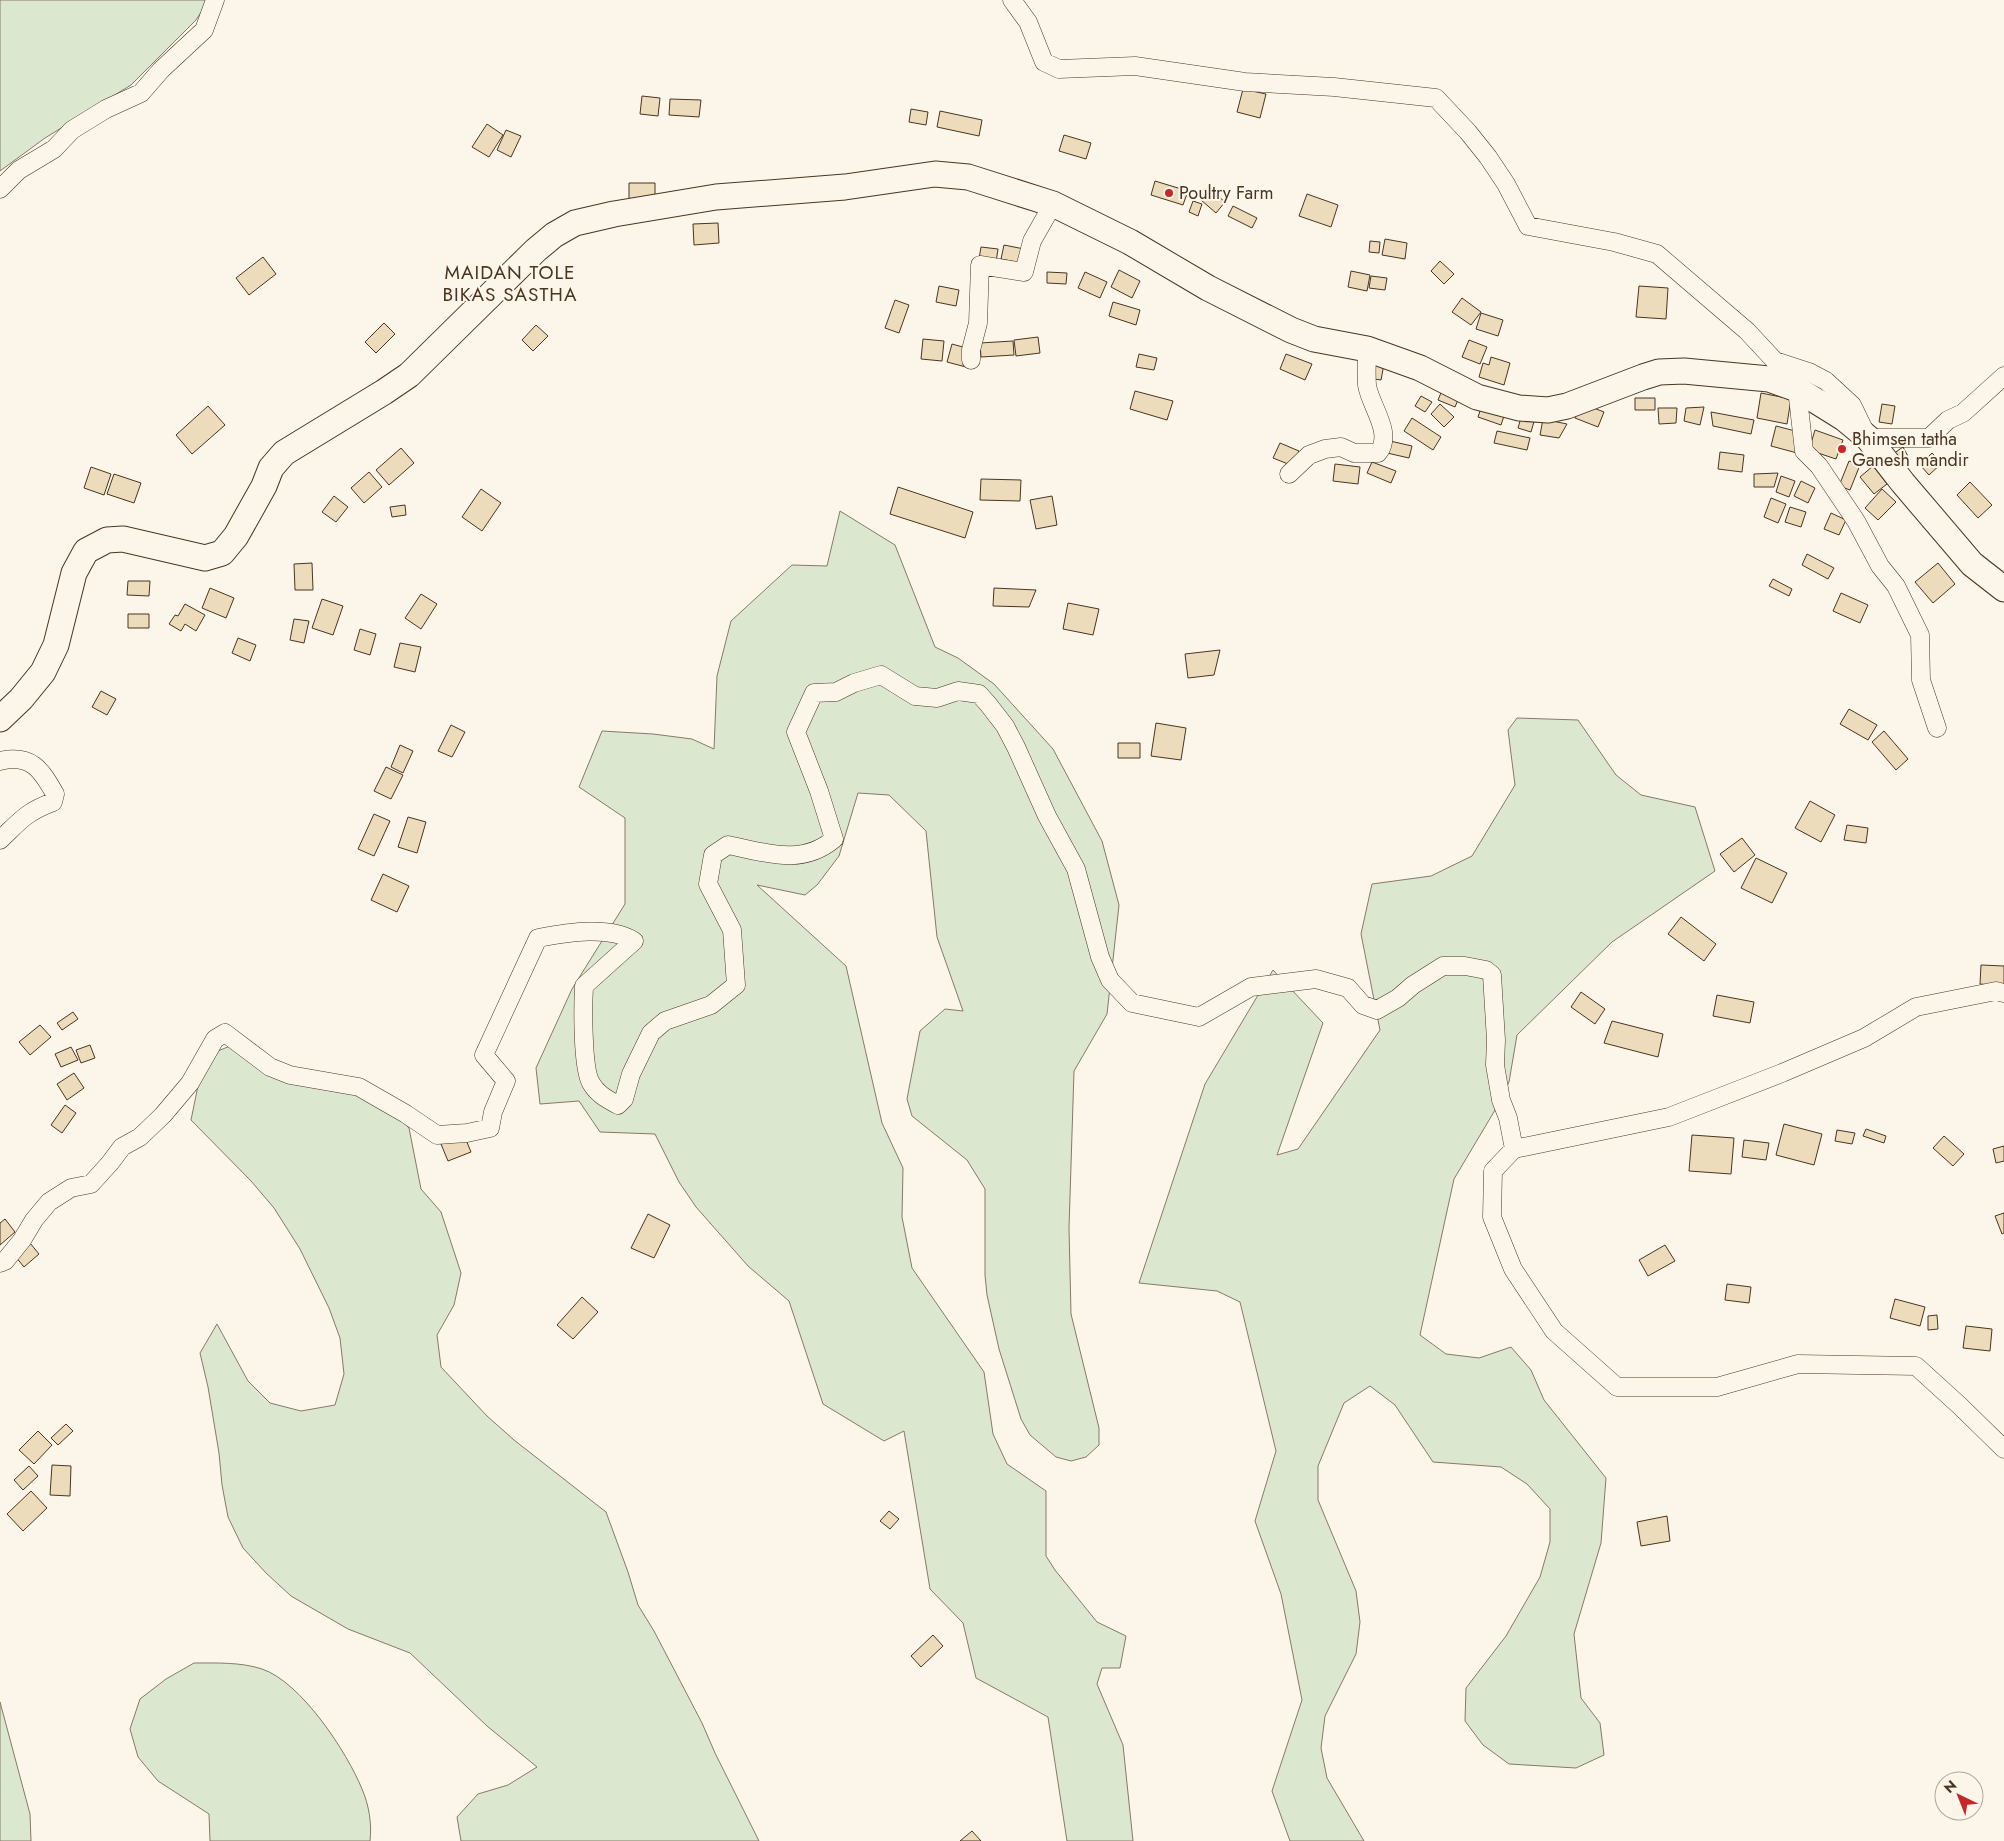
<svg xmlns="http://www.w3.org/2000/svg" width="2004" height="1841" viewBox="0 0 2004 1841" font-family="Jost,sans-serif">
<rect width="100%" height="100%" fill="#fbf6e9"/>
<path fill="#dce7d0" stroke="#887966" d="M0 0H209L196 20 131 85 45 138 0 171Z
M840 511 895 545 935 647 958 658 994 684 1053 749 1102 841 1119 905 1107 1014 1074 1071 1069 1228 1071 1314 1099 1428V1445L1086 1457 1071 1461 1056 1457 1030 1435 1021 1419 999 1349 987 1295 985 1275V1189L967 1160 912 1116 907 1099 920 1031 945 1009 963 1011 937 937 926 831 889 795 858 793 839 856 817 885 805 895 757 885 846 966 882 1123 903 1168 902 1217 912 1268 984 1372 993 1434 1007 1464 1046 1491V1556L1055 1570 1097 1622 1126 1636 1120 1668H1102L1097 1684 1123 1745 1133 1841H1067L1048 1717 976 1678 963 1623 930 1589 904 1431 884 1441 823 1404 789 1301 748 1266 696 1207 679 1182 655 1134 600 1132 579 1101 540 1104 536 1068 572 989 625 904V818L579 787 602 731 653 734 692 739 714 749 717 676 731 621 792 565 827 566Z
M1517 718 1578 720 1616 775 1641 795 1695 807 1715 871 1612 942 1517 1035 1509 1082 1501 1100 1454 1179 1420 1335 1446 1354 1479 1358 1511 1347 1531 1370 1544 1400 1606 1478 1601 1543 1574 1634 1581 1698 1600 1723 1604 1755 1576 1768 1509 1764 1483 1745 1465 1721 1466 1688 1506 1636 1540 1577 1550 1542V1509L1527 1484 1501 1467 1433 1462 1395 1405 1370 1386 1344 1403 1318 1466V1500L1356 1591 1360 1622 1356 1654 1325 1716 1321 1748 1327 1778 1364 1841H1290L1272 1791 1302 1700 1281 1594 1255 1521 1276 1451 1240 1302 1217 1291 1139 1283 1205 1084 1273 970 1323 1023 1277 1155 1298 1149 1380 1030 1361 934 1372 884 1431 876 1472 856 1515 785 1508 730Z
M230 1046 355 1090 390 1110 409 1128 421 1189 441 1212 461 1273 454 1305 437 1335 441 1367 487 1416 514 1440 606 1512 628 1572 638 1605 654 1631 702 1723 715 1753 759 1841H461L457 1817 478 1794 508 1785 537 1767 487 1726 410 1653 348 1629 291 1596 266 1573 243 1548 228 1517 222 1485 219 1453 208 1387 200 1353 217 1324 248 1381 270 1403 301 1411 335 1405 344 1374 340 1338 329 1308 300 1249 274 1208 251 1181 191 1120 199 1081 213 1053Z
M194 1663C216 1663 241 1662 262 1669 301 1682 347 1752 362 1789 369 1805 372 1824 370 1841H210L209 1814 158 1781 138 1757 130 1729 140 1699 166 1679Z
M0 1702 30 1814 31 1841H0Z"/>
<path fill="#ecdcbc" stroke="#4a3520" d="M1243 89 1266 94 1260 118 1237 112Z
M642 96 660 98 658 116 640 114Z
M670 99 701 100 699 117 669 115Z
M911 109 928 112 926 125 909 122Z
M940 111 982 120 979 136 937 127Z
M487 124 503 135 489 157 472 147Z
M506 130 521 136 511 157 497 150Z
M1064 135 1091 143 1086 159 1059 151Z
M1155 181 1188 191 1183 205 1151 195Z
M629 183H655V200H629Z
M1210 189 1225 202 1216 213 1201 200Z
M1307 194 1338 205 1331 227 1299 216Z
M1193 201 1202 204 1198 216 1189 212Z
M1233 206 1257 218 1252 228 1228 216Z
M718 223 719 243 694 245 693 224Z
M1385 239 1407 243 1405 259 1382 255Z
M1370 241 1380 242 1379 253 1369 252Z
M1004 245 1024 249 1021 263 1001 259Z
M981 247 998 249 996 262 979 259Z
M263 257 276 274 249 295 236 278Z
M1440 261 1454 274 1444 284 1431 271Z
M1119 270 1140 281 1132 298 1111 287Z
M1351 271 1370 275 1367 291 1348 287Z
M1047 272 1067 273 1066 284 1047 283Z
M1085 272 1107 282 1100 298 1078 288Z
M1371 276 1387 278 1385 290 1369 288Z
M939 286 959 290 956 306 936 302Z
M1639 286 1668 288 1666 319 1636 317Z
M1462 298 1481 312 1471 325 1452 312Z
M895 300 909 305 899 333 885 328Z
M1113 302 1140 310 1136 325 1109 316Z
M1481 313 1503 320 1498 336 1476 329Z
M384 323 395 334 376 353 365 342Z
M536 325 548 336 533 351 522 340Z
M1038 337 1040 353 1016 356 1014 340Z
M923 339 944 341 942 361 921 359Z
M1469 340 1487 347 1480 364 1462 357Z
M1013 341 1014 355 981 357 980 343Z
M952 344 970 349 966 367 947 362Z
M1139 354 1157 358 1154 370 1136 367Z
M1286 354 1312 364 1305 380 1280 369Z
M1491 357 1510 363 1504 385 1479 377 1483 363 1489 365Z
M1373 362 1384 364 1381 380 1369 378Z
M1443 388 1460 395 1455 407 1438 400Z
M1135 391 1173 401 1167 420 1130 409Z
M1761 393 1791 399 1787 424 1757 418Z
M1421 396 1432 402 1425 412 1415 406Z
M1635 398H1655V410H1635Z
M1581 403 1604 412 1598 427 1575 418Z
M1440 404 1454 417 1444 427 1431 414Z
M1882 404 1895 406 1892 424 1879 422Z
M1482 405 1505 413 1501 425 1478 417Z
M208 406 225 425 192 454 176 435Z
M1704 407 1700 425 1684 421 1686 408Z
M1658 408H1677L1676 423 1659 424Z
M1711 412 1754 420 1751 434 1713 426Z
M1522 414 1535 418 1531 432 1518 428Z
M1412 418 1441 437 1433 450 1404 431Z
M1543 419 1567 424 1559 438 1540 435Z
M1776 426 1803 433 1797 453 1771 446Z
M1815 430 1843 440 1836 459 1809 450Z
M1497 431 1530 438 1527 450 1494 443Z
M1390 441 1412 446 1409 458 1387 453Z
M1280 443 1299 451 1293 466 1273 458Z
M1903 447 1910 460 1897 467 1890 456Z
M401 448 414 463 389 485 376 470Z
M1720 452 1744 455 1742 472 1718 469Z
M1932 453 1942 463 1929 475 1920 465Z
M1849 461 1860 465 1850 490 1839 486Z
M1372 462 1396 471 1391 483 1367 473Z
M1335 464 1360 467 1358 484 1333 481Z
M1873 466 1887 484 1874 494 1860 477Z
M91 467 111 474 104 495 84 488Z
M369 472 382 487 364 503 351 488Z
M1778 473 1774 487H1754V474Z
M114 474 141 483 134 503 107 494Z
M1781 476 1795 481 1789 497 1776 492Z
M981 479 1021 480 1020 501 980 500Z
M1801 481 1815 488 1808 503 1794 496Z
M1970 482 1992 505 1978 518 1957 495Z
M898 487 973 512 965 538 890 514Z
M481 489 501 503 482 531 462 517Z
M1882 489 1896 502 1878 520 1865 508Z
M334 496 348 507 336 522 322 512Z
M1052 496 1057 525 1036 529 1030 500Z
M1771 498 1786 504 1778 523 1764 517Z
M405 505 406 515 392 517 390 507Z
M1790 507 1806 512 1801 527 1785 522Z
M1831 513 1846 520 1839 535 1824 529Z
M1807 554 1834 568 1828 579 1802 565Z
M312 563 313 590H295L294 564Z
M1938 563 1955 584 1933 603 1915 582Z
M1773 579 1792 589 1789 596 1769 586Z
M128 581H150L149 596 127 595Z
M210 588 234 598 226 618 202 608Z
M994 588 1036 590 1029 607 993 606Z
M1841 593 1868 605 1860 623 1833 611Z
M421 594 437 604 421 629 405 618Z
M322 599 343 606 333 635 312 628Z
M1068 603 1099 609 1093 635 1063 629Z
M185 604 205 615 196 631 185 624 181 631 169 624 175 615 178 616Z
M128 614H149V628H128Z
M294 619 309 621 304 643 290 640Z
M360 629 376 634 370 655 354 650Z
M238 638 256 645 250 661 232 653Z
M400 643 421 647 415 672 394 667Z
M1220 650 1214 675 1188 678 1185 654Z
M101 691 116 699 107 715 92 707Z
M1849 709 1877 725 1868 740 1840 724Z
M1156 723 1186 728 1181 760 1151 756Z
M451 725 465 732 452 757 438 751Z
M1884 731 1908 759 1896 770 1872 742Z
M1118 743H1140V758H1118Z
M400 745 413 751 403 773 391 767Z
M386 767 403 775 391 799 374 791Z
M1810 801 1835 815 1821 842 1795 828Z
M374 814 390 821 374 856 358 849Z
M408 817 426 822 417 853 398 847Z
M1847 825 1868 828 1866 843 1844 840Z
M1742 838 1755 855 1734 872 1720 854Z
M1756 858 1787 873 1772 903 1741 888Z
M383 874 409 886 397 912 371 900Z
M1681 917 1716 944 1704 961 1668 934Z
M1981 965 2004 966V986L1980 984Z
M1581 992 1605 1009 1595 1024 1571 1007Z
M1717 995 1754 1002 1750 1023 1713 1016Z
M73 1012 78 1019 62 1030 57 1023Z
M1612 1021 1663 1034 1658 1057 1604 1043Z
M40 1025 51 1037 30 1055 19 1042Z
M90 1045 95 1058 81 1063 76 1050Z
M71 1047 78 1060 61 1067 55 1054Z
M74 1073 84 1088 67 1100 57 1084Z
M65 1105 76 1113 62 1133 51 1125Z
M1784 1124 1822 1134 1814 1165 1776 1155Z
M1866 1129 1886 1136 1884 1143 1863 1136Z
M1837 1130 1855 1133 1852 1144 1835 1141Z
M464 1135 471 1152 448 1161 441 1144Z
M1692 1135 1734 1138 1731 1174 1689 1171Z
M1944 1136 1964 1154 1953 1166 1933 1148Z
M1744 1140 1769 1143 1766 1160 1742 1157Z
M2004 1146V1161L1996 1163 1993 1149Z
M2004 1213V1233L2002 1234 1995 1216Z
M648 1214 670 1225 654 1258 631 1248Z
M5 1219 15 1232 0 1245V1223Z
M30 1243 39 1254 24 1267 15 1256Z
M1665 1245 1675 1261 1648 1276 1639 1260Z
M1727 1284 1751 1287 1749 1303 1725 1300Z
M582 1297 598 1312 573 1339 557 1325Z
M1895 1299 1925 1307 1920 1326 1890 1318Z
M1937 1315 1938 1329 1928 1330V1316Z
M1966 1326 1992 1329 1990 1351 1963 1348Z
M66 1424 73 1431 58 1445 51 1438Z
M38 1431 52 1445 34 1464 19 1450Z
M52 1465 71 1466 70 1496 50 1495Z
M29 1466 38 1476 23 1490 14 1480Z
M31 1491 47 1508 23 1531 7 1514Z
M889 1511 899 1519 890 1529 880 1521Z
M1667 1516 1670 1541 1641 1546 1637 1522Z
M933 1635 943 1646 921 1667 911 1656Z
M972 1831 981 1841H960Z"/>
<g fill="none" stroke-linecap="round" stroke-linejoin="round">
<g stroke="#4a3520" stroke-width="19">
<path id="minor" d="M1012 0 1028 22 1044 62 1059 69 1135 66 1245 82 1334 87 1436 98 1468 132 1488 157 1506 184 1528 226 1614 242 1657 254 1747 331 1775 361 1809 372 1826 381 1852 405 1868 438H1929L1948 420 1963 413 2004 376
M0 189 19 170 54 149 72 130 106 109 141 93 161 70 204 30 215 0
M971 360V350L978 323 980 265 1024 272 1032 241 1053 204
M1797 389 1804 451 1819 466 1856 521 1880 566 1896 586 1920 635 1921 680 1937 728
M1289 474 1309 455 1325 449 1341 447 1354 453H1378C1394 433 1370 406 1367 385 1366 373 1367 360 1367 349
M0 761C31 754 41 769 55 794L53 802C26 812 20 821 0 840
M2004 993 1996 991 1916 1007 1864 1038 1782 1073 1669 1117 1514 1149 1493 1171 1492 1217 1513 1269 1554 1331 1617 1387H1717L1798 1364 1916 1366 1960 1406 2004 1449
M0 1263 5 1261 22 1240 34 1220 49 1202 71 1188 91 1184 110 1163 122 1147 140 1137 163 1115 190 1083 215 1039 225 1033 270 1067 290 1075 359 1087 406 1114 437 1135 467 1133 490 1128 493 1112 506 1081 484 1055 538 938C566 933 609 925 634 941L584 986C583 1005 582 1068 591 1083 597 1094 607 1099 618 1105L624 1099 631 1074 651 1033 665 1021 711 1005 736 985 732 930 708 884 713 855 728 845C764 852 801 867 834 839L819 791 796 732 814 693 836 692 854 683 881 675 915 696 937 698 958 691 979 694 988 704 1005 726 1016 747 1047 816 1076 869 1100 957 1110 980 1132 1003 1199 1017 1251 987 1316 979 1348 988 1363 1005 1377 1010 1398 998 1413 985 1443 966H1465L1486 970 1492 975 1496 1040 1495 1065 1501 1100 1508 1118 1514 1149"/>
</g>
<g stroke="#4a3520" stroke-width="27">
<path id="secondary" d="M0 719 21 699 43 672 56 645 74 573 86 551 107 540 123 539 205 558 222 553 236 536 264 486 271 468 284 453 384 392 409 375 536 250 554 235 575 223 614 214 716 197 845 187 935 174 968 177 1053 204 1130 242 1208 288 1291 330 1314 339 1367 349 1420 368 1477 397 1519 408 1548 410 1567 406 1643 377 1659 372 1684 371 1769 379 1797 389 1845 419 1868 438 1903 483 1972 564 2004 589"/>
</g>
<use href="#minor" stroke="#fbf6e9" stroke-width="18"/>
<use href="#secondary" stroke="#fbf6e9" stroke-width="25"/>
</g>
<g fill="#c62828" stroke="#fbf6e9" stroke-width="2">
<circle cx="1169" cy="193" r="5"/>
<circle cx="1842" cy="449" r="5"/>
</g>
<g text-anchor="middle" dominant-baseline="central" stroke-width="4" stroke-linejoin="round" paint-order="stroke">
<g font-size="18" fill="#4a3520" stroke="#fbf6e9" text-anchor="start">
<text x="1179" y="193">Poultry Farm</text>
<text x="1852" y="439">Bhimsen tatha<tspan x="1852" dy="21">Ganesh mandir</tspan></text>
</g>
<g font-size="19" letter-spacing="1" fill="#4a3520" stroke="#fbf6e9">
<text x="510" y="272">MAIDAN TOLE<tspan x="510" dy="22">BIKAS SASTHA</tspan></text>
</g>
</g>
<g transform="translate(1959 1796) rotate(317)"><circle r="24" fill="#fbf6e9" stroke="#b4a999"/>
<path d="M0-4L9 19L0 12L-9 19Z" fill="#c62828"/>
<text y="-8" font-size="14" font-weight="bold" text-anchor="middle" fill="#4a3520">N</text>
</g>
</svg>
